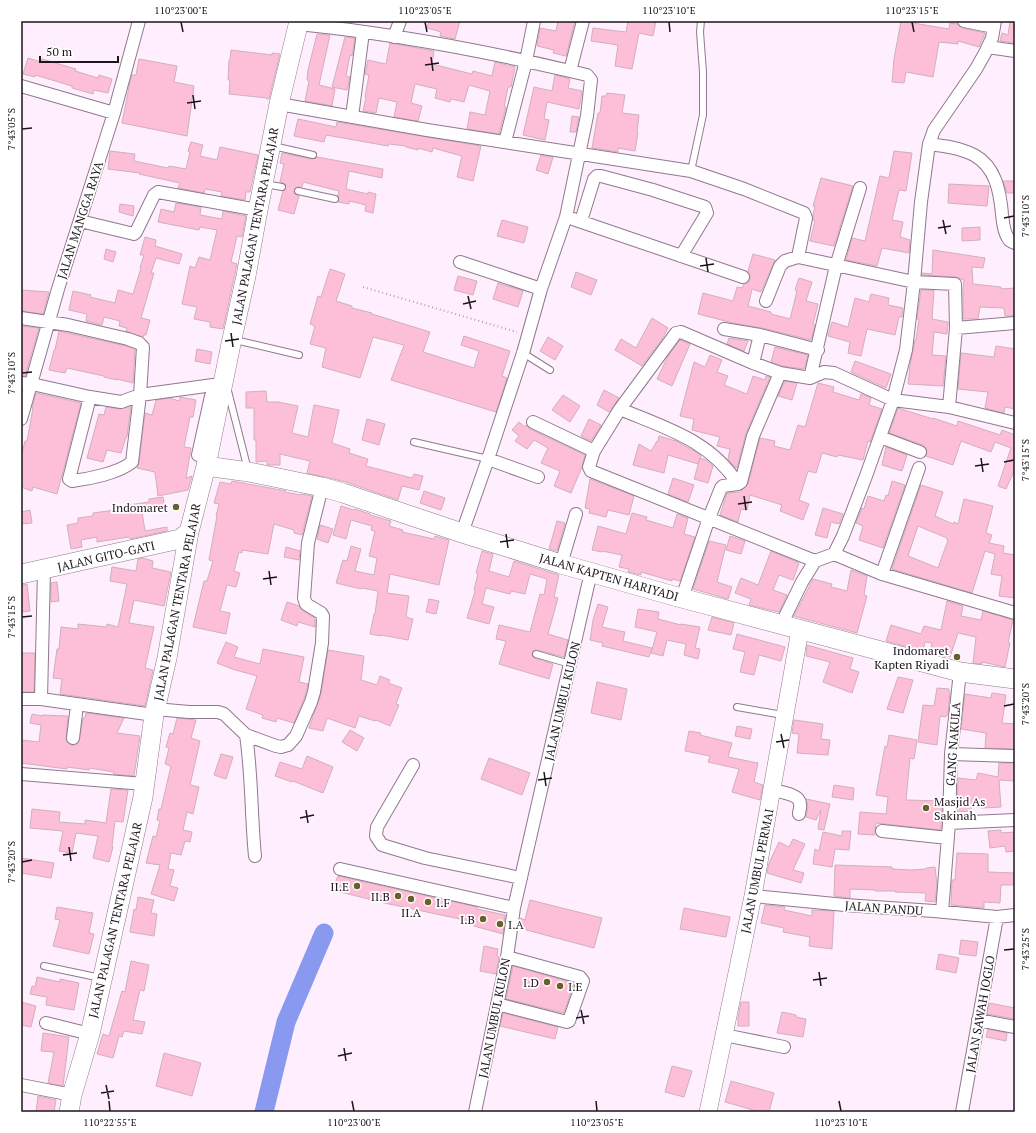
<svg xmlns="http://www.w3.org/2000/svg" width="1036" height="1133" viewBox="0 0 1036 1133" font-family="'PT Serif',serif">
<rect width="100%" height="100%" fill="#ffeffe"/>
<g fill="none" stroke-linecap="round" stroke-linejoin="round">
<path stroke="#8999f0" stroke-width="19" d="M264 1112 286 1022 324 933"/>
</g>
<path fill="#fdbfd7" stroke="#d1afbb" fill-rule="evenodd" d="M429 21H460L455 39 440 36 441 32 427 28Z
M558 21H575L566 56 553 53 554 50 537 46 540 28 556 31Z
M628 21H656L653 36 639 33 632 69 615 66 618 45 591 41 593 28 626 32Z
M901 21 949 29 950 23 958 24 963 28 985 33 979 47 958 41V44L939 42 933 77 906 72 904 83 892 82 894 59Z
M1010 21H1015V43L1000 41 1002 33 1008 35Z
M317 34 330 35 319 85 335 89 332 106 305 101 309 81 307 80 308 70Z
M345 37 355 38 352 56 350 55 346 76 350 77 347 90 332 87Z
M390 43 434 51 432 64 472 74 473 71 492 76 495 62 515 67 511 87H508L504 107H506L499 134 467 129 470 112 485 115 490 91 469 85 464 102 451 99 450 102 435 98 437 89 415 84 411 103 422 106 418 121 394 117 397 102 379 98 376 113 363 111 366 97H365L369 75 365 74 368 60 386 64Z
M231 50 272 55V53L280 54 269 99H267V98L229 94 230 80H228L229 60H230Z
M28 58 41 62 42 59 76 69 75 71 98 78 99 75 112 79 108 93 94 90 93 94 72 88V86L35 75V77L23 74Z
M139 59 177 66 174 82 194 86 187 136 122 123 130 82 132 75H136Z
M555 75 570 79 568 88 582 91 579 109 547 102 544 119 549 120 545 140 523 135 534 87 552 91Z
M607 93 625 95 622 113 639 115 637 132H638L635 151 618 148V152L592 148 598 113H600L602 96H606Z
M572 116 579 117 576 132H570Z
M298 119 336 127 337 122 481 146 473 181 457 177 462 156 433 148 432 152 418 148V150L406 147V146L389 144 388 146 326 135 324 142 294 136Z
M191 142 203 145 200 156 217 160 220 147 258 155 250 192H246L245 200 221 196 222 192 205 189 204 193 178 188 180 183 139 174 140 173 108 169 110 151 135 154 134 161 168 168 169 166 186 169 190 152 188 151Z
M894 151 912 153 906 191 899 190 892 220 903 222 900 237 910 240 909 253 882 248 877 266 846 260 852 238 865 241 880 176 889 178Z
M282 153 312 159 317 157 383 169 382 178 349 171 346 189 368 194V192L376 194 373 213 365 211 366 205 349 201V204L338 202 339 200 338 195 339 191 303 182 302 187H297L294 190 295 194 299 196 294 214 278 210 283 191 286 187 285 184 280 182 284 164 280 163Z
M541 155 553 157 548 174 536 170Z
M821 178 853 186 834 246 810 241 815 221 813 220V215L815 206H813Z
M1003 181H1015V193H1007Z
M949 184 989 186 987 206 948 203Z
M176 203 201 207 200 215 222 219 223 211 246 216 242 237 237 236 231 262 237 264 223 329 210 327V322L194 319 197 307 182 304 190 266 195 268 199 257 210 260 217 230 200 227 199 230 158 222 161 209 174 212Z
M120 204 134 206 133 216 119 212Z
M502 220 528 227 524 243 497 236Z
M980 227V240L962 241V228Z
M145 237 156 240 155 246 182 254 179 264 156 258 151 273H154L141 318 150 320 146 335H144L143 337 126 331 127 328 119 326 120 321 104 317 102 325 86 321 87 314 69 310 73 291 91 295 90 297 115 303 118 290 133 294 141 268 140 267 144 255H140Z
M106 249 116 252 113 262 104 259Z
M933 250 985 258 983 268 972 267 973 284 1001 287V289L1015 288V316H1005L1004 308 980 307 978 319H963V289L964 280 955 277 922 275V273L932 274Z
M753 254 775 260 761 292 752 289 748 306 771 312V314L790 319 797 291 795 290 799 278 812 282 806 301 818 304 813 324 815 325 811 340 762 328 733 323 698 314 703 293 733 301 737 287 742 288 744 284 748 283 750 280V275L748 271Z
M330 269 345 274 336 301 352 306V308L372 313V314L430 332 423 352 474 368 479 351 461 345 464 336 510 351 502 376 507 378 496 412 391 380 404 345 373 337 360 378 322 367 326 348 310 344 315 326 310 324 318 296 321 297Z
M576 272 597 280 591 295 571 287Z
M458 276 477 281 473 295 454 290Z
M498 283 523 291 518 307 493 299Z
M21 290 49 292 43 314 21 311Z
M921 290H934L932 319 948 322 947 334 934 332 932 355 946 356 943 386 908 384 910 365 915 340H916L919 319H917Z
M871 294 889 298 888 305 903 308 902 317H899L895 335 867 329 861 356 848 353 850 342 828 336 832 322 848 327 855 298 869 302Z
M652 318 668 328 662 339 642 366 615 350 621 339 636 348Z
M21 326 39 328 25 376H21Z
M59 331 126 346 135 349 133 383 117 379V380L104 377V376L67 368 65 373 49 370 54 350H55Z
M548 337 563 346 555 360 540 351Z
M729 338 748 341 744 351 727 344Z
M680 340 690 344 672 386 657 379 668 356Z
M996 346 1015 349V409L1005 407 1004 413 985 408 988 392 958 389 961 353 994 357Z
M775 347 808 355 804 369 782 366 771 362Z
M197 349 212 352 210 364 195 361Z
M710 355 722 360 717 372 728 376 724 385 747 394 753 376 765 380 766 376 770 377 746 433 737 468 735 467 728 459 730 449 717 446 720 437 692 430 694 419 680 416 694 362 705 367Z
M855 361 891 374 886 388 851 372Z
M785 381 797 383 792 400 778 396Z
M818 383 834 387 833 392 859 400 861 394 871 398 869 405 882 409 870 442 868 441 863 460 838 455 837 457 822 453 816 473 808 471 799 500 809 504 803 520 780 511 782 505 750 495 747 510 741 509 738 522 720 515 727 493 740 492 748 484 760 438 775 441 774 446 790 450 798 425 805 427Z
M604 390 619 398 609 412 597 405Z
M266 391 267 402H278L298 406 292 433 308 437 314 405 339 410 332 443 350 449 349 453 368 459 366 466 412 478 414 474 423 476 419 490 402 486 398 500 346 482 307 473 310 461 280 454V465H267V461L256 462V440H254V408H246V392Z
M36 393 81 403 57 494 33 487 32 491 21 487V457L25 441H27L33 408H32Z
M563 395 580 406 570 422 552 410Z
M180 397 196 400 193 417H190L184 447 191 448 186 478 192 476 188 490 158 496 155 472 137 468 139 463 145 413 152 415 156 400 170 398 179 401Z
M131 406 127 437H126L121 453 107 450 103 462 87 458 99 414 104 415 106 407 120 409Z
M898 408 933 419V418L957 426 958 421 1000 435 1002 430 1015 435V469L1006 489 998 486 1011 448 995 442 991 452 961 441 953 465 926 456 927 450 923 445 889 433Z
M367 419 385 424 379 445 362 440Z
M589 419 601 425 591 441 581 436Z
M519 422 525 427 526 425 530 429 585 455 582 467 571 493 554 486 560 471 541 463 548 448 534 440 527 449 515 441 519 436 512 430Z
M659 436 676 441 696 452 701 456 698 464 668 455 664 473 633 465 639 444 651 451 657 441H658Z
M886 447 907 455 902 471 882 465Z
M700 458 706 460 713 466 708 483 694 479Z
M673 478 694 485 688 502 668 494Z
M590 479 634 496 629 515 608 510 606 517 589 513 590 509 585 508Z
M232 481 286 491 285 492 301 495V494L312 496 302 535 294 533V530L274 524 268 554 242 550V553L239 552 234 571 240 573 236 587 227 585 220 611 230 613 226 634 193 627 204 581H207L213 561 209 560 217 516H216L219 504 214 503 220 482 231 484Z
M892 481 905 485 883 548 859 540 863 526 856 523 862 508 864 509 868 496 884 501 886 495 888 496Z
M921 485 943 492 935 516 953 524 954 522 958 524 964 499 993 506 986 533 992 535 989 543 1004 546 1003 553 1015 555V598L999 596 1002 576 991 574 995 554 985 551 972 593 892 569ZM918 526 947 538V540H948L938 568 908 556Z
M424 491 445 498 441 510 420 503Z
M163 497 165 509 142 512 145 531 167 527V531L130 539 129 537 97 542V537L81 540 82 547 71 549 67 525 78 523V518L93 516V513L122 509V506L149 502V499Z
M341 506 354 510 355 509 370 514V515L391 521 389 526 403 530 402 532 434 539 435 536 449 540 439 585 390 574 387 593 409 596 406 617 413 619 408 640 381 635V636L370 634 374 614H375L378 591 362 588 361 589 336 583 343 560 347 561 351 546 361 549 355 571 374 575 377 558 369 556 375 531 371 530 372 526 351 520 346 539 333 535Z
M823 508 843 514 839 524 831 522 827 538 815 535Z
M30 510 32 523 21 524V512Z
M632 513 647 517 646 520 673 528 677 514 688 518 684 534 695 537 680 581 672 579V581L641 572V575L628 572 629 569 619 567 622 555 602 551V552L592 550 598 526 626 534Z
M557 521 565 523 557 551 549 549Z
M320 525 333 529 328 543 317 539Z
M730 536 745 541 741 554 726 550Z
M709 541 726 545 717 582 732 587 728 599 693 589Z
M286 547 300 551 299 560 284 557Z
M482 551 493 554 489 571 509 577 514 561 559 575 554 597 558 598 548 634 568 640 564 657 537 650 533 651 532 653 534 658 553 664 549 679 499 664 506 641 496 639 499 625 530 632 540 594 544 595 547 579 530 574 525 594 511 591 510 594 486 588 482 604 494 607 489 624 467 618 475 591 474 590 478 573H476Z
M771 551 799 563 793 580 779 575 773 590 787 595 779 612 749 605 751 599 735 593 741 578 758 585Z
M143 558 153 561 152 568 171 572 164 606 134 600 129 623 154 627 145 668 153 670 145 706 60 694 62 679 53 678 57 649H59L61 627 78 629V624L107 627V624L118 627 127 584 110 581 112 567 136 571 138 559Z
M851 570 867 576 864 595 867 596 857 633 794 616 813 579 832 584 831 587 847 591Z
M57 582 59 601 51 602V583Z
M27 584 30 611 21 612V585Z
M429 599 439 601 436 614 426 612Z
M947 601 963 606 961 616 981 620 983 611 1013 620 1008 643H1010L1005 667 982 662V664L973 663 976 637 958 633 950 657 930 653 932 643 925 642 923 651 886 641 891 625 921 634 924 626 941 630Z
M287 602 299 606 302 610 315 618V627L298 622 297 626 281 620Z
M598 604 608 607 602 627 625 632 623 641 652 648 649 657 602 646 603 643 590 640 593 620Z
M638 609 659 612 658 619 681 625V624L700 627 695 648 700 649 698 659 684 655 686 644 667 640 663 656 651 653 657 632 635 627Z
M712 617 734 623 731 635 708 630Z
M737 634 785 647 781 661 759 655 754 675 740 672 745 652 733 649Z
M226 642 238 647 234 657 260 664 263 649 304 657 299 682 308 684 304 699 294 723 277 718 276 722 262 718 263 715 246 709 257 676 232 669 217 663Z
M807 645 853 658 850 669 859 672 852 693 823 682 830 662 806 656Z
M328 650 364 656 361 680 377 685 380 676 390 680 388 683 402 688 396 704 399 705 390 726 376 720 375 721 359 716 355 728 327 718 323 731 309 728 321 694Z
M22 653H35L34 692H21Z
M898 677 913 680 903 713 887 709Z
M597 682 627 689 621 720 591 713Z
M937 688 949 689V692H950L948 715H946V717L940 716 937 745 918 742 923 705 934 706Z
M992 693 1006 695 1002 723 1015 724V749L985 748 986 733 961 729 965 694 991 698Z
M86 713 124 718 117 733 140 736 134 776 113 774 114 772 90 768 89 770 67 767V769L21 763V740L39 742 41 725 30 723 32 714 42 716V715L68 716 66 741 69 744 72 745H76L79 742 83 718H85Z
M177 718 196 720 191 738 200 741 190 785 199 787 193 814 187 812 183 830 192 832 190 842 185 841 181 855 171 853 168 869 174 870 170 886 178 888 174 901 151 894 160 865 146 863 153 836 156 837 160 821 157 820 159 809H161L171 766 165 764 169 748 166 747 170 733 173 734Z
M794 720 823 724 821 739 830 740 828 755 797 753 799 734 792 733Z
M737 726 752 729 750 739 735 736Z
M350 730 364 738 357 751 342 742Z
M689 731 701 733 700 735 732 743 728 757 758 763 754 782 763 785 760 800 732 792 739 769 708 762 710 756 685 751Z
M889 735 917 740 914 759 910 758 906 800 942 801 941 830 876 823 875 831V835L858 834 860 812 886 814 888 797 876 795 885 746 887 747Z
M221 754 233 757 226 779 214 775Z
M307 756 333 767 323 793 293 781 292 782 275 776 280 762 302 769Z
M489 758 530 773 522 795 481 779Z
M999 763H1015V781L999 780 1001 807 983 808 971 806V812L957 811 958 778 976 780 978 773 998 777Z
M834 785 854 788 853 800 832 797Z
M111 789 128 790 123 822 115 821 112 846 113 847 109 862 93 858 98 836 76 833 72 853 59 851 63 831 30 828 32 809 60 812 59 822 85 824V820L106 823Z
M806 799 830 804 824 830 818 829 821 810 816 820 806 817 808 807Z
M1001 830V833L1015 832V851L1006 852 1005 846 990 848 988 831Z
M842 831H851L849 850 835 849 832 867 813 864 815 849 819 851 823 832 842 836Z
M793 839 805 844 793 870 804 873 801 883 767 873 769 863 779 842 789 847Z
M957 853 988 854V872L1015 873V885H1001L1000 903 984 902V908L951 905 952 880H955Z
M21 858 54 863 51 878 21 873Z
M835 865 892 867V869L911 870 926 869V868L935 867 937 885 935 902 925 901 926 893 895 892V891H875V890L850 889V898L834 896Z
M338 876 477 907V909L505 915 503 934 474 926V922L460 919 389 904 332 890Z
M138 897 154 900 151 913 157 914 154 936 130 932 134 909 136 910Z
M530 900 602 918 594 948 519 928 520 918 525 920Z
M765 905 785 907 784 910 812 916V910L834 911 832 949 809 946 810 937 783 932 784 928 761 923Z
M57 907 93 913 89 933 94 934 89 954 53 946 60 920 55 919Z
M684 908 730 917 726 937 680 929Z
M961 940 978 942 976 956 959 954Z
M484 946 498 949 497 956 499 957 496 974 480 971Z
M939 954 959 958 956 973 936 969Z
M131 961 149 965 144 991 140 990 133 1020 145 1022 142 1034 124 1031 122 1037 119 1036 113 1058 97 1054 103 1034 109 1036 122 991 125 992Z
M513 966 574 983 564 1013 506 999Z
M37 977 60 982V979L79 983 74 1010 46 1005 47 997 30 994 32 986 35 987Z
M21 1002 36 1006 31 1027 21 1025Z
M741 1002H749V1026H738V1018Z
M989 1003 1015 1008V1019L987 1014Z
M782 1012 796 1015V1017L806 1019 803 1037 777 1033Z
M503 1013 558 1027 555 1039 500 1026Z
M988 1029 1007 1033 1006 1041 986 1037Z
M43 1033 69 1037 63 1086 48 1083 54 1052 41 1051Z
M164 1053 201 1063 192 1096 156 1086Z
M672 1066 692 1071 684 1097 665 1092Z
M731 1081 774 1093 769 1112H760L725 1102Z
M38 1096 56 1100 54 1112H36Z"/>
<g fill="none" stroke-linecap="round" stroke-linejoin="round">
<g stroke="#90788e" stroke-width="8">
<path id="service" d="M273 146 313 155
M691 171 703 115V72L700 32 701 21
M265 184 282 187
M298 191 335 199
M235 340 299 355
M523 353 550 370
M228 391 248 470
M414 442 488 459
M536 654 570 664
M737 707 783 715
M44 966 101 978"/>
</g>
<g stroke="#90788e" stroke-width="14">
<path id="minor" d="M964 21 994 27
M298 24C389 33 480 50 570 71
M394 37 400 21
M988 47 1015 51
M21 86 114 113
M279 104 427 130 691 171 744 189 804 213 806 218 798 257 914 282 955 284 956 328 949 407
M352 117 363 32
M505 142 526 61 534 21
M929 144C945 146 960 148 974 155 996 167 1000 192 1002 214 1003 221 1003 231 1008 238 1009 241 1012 242 1015 243
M573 219 743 277
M80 221 134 234 136 232 154 195 158 192 258 210
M581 221 594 179 597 176H601L653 190 705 207 707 213 681 256
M460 262 541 289
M766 301 780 266 785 261 798 257
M21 318 68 325 128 339 139 343 143 347 140 395 132 462C119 473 89 479 72 481L69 479 90 397
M956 328 1015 323
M724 329 760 335 818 350
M753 363 760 335
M810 378 836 266 860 188
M21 383 32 384 90 397 121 402 140 395 213 385
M620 409C665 428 710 440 738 484
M21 419 58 289 114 113 139 21
M533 422 594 451
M880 437 920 452
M198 455 211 396
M488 459 538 477
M462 533 488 459 523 353 541 289 566 217 587 116 591 80 587 75 570 71 583 21
M834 554 882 574 1015 613
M815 561 591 471 589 467 594 451 620 409 676 333 681 332 753 363 780 373 810 378 824 372 834 373 893 400 949 407 1015 423
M561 564 576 514
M882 574 919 468
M682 598 709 518 721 488 723 486 738 484 741 482 753 436 780 373
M781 625 802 582 815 561 834 554 843 536 866 476 893 400 906 350 914 282 921 202 929 144 934 130 976 69 985 53 992 38 995 21
M960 672 951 754 949 823 1015 820
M21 699H41L154 715
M41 699 44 570
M155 709 189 712H218L224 714 246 735 276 746 281 747 288 745 296 736 311 702 314 692 322 643 323 616 321 613 306 604 304 598 308 543 322 487
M246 735C252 775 251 816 255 856
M73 738 77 705
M951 754 1013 756
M413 765 377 827 376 836 382 845 425 858 521 878
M21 774 144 784
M772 790C779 792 800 794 800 804 801 807 799 811 799 814
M882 831 948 838
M340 869 514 908
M753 896 845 905 934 911 997 917 1015 915
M942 912 949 823
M497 1004 567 1022 569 1021 583 981 580 977 507 957
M978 1020 1015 1027
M46 1023 90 1034
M724 1035 784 1047
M21 1085 72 1095
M475 1112 507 957 514 908 591 572
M962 1112 997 917"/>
</g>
<g stroke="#90788e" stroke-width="18">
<path id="secondary" d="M708 1112 753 896 800 630"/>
</g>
<g stroke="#90788e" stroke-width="20">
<path id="primary" d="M206 466 249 472 322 487 343 493 462 533 561 564 674 596 960 672 1015 679
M21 574 180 539 189 532
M69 1112 72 1095 90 1034 143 797 154 715 167 658 189 532 206 466 232 339 246 276 258 210 279 104 299 21"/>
</g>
<path stroke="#afa2ae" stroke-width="2" stroke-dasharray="1 3" stroke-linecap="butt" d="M363 287 517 332"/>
<use href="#service" stroke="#fff" stroke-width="6"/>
<use href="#minor" stroke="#fff" stroke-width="12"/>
<use href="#secondary" stroke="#fff" stroke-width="17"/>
<use href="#primary" stroke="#fff" stroke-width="19"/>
</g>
<path fill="none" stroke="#1d141c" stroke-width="1.5" d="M181 22 183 32M425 22 427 32M669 22 670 32M912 22 914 32M431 57 433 71M425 65 439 63M193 95 195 109M187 103 201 101M22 129 32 128M1004 218 1014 216M943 220 946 234M938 228 951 226M706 258 708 272M700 266 714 264M468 296 471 309M463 304 476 301M231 333 233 347M225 341 239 339M22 373 32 372M981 458 983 472M1004 462 1014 460M975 466 989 464M744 496 746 510M738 504 752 502M506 534 508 548M500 542 514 540M269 571 271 585M263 579 277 577M22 617 32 616M1004 706 1014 704M781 734 784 748M776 742 789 740M544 772 546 786M538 780 552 778M306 810 308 823M300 818 314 815M69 847 71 861M63 855 77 853M22 862 32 860M1004 950 1014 949M819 972 821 986M813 980 827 978M581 1010 584 1024M576 1018 589 1016M344 1048 346 1061M338 1056 352 1053M106 1085 109 1099M101 1093 114 1091M109 1101 110 1111M352 1101 354 1111M596 1101 597 1111M839 1101 841 1111"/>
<g fill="#675f2c" stroke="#fff" stroke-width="1.5">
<circle cx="176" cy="507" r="4"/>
<circle cx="957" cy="657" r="4"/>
<circle cx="926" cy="808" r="4"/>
<circle cx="357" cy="886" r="4"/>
<circle cx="398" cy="896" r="4"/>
<circle cx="411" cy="899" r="4"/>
<circle cx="428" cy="902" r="4"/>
<circle cx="483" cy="919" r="4"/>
<circle cx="500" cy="924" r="4"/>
<circle cx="547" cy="982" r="4"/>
<circle cx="560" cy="986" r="4"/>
</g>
<g text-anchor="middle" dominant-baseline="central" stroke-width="3.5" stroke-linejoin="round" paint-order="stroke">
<g font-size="12" fill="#1d141c" stroke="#fff">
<text transform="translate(80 220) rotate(-72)">JALAN MANGGA RAYA</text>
<text transform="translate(255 226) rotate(-79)">JALAN PALAGAN TENTARA PELAJAR</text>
<text transform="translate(106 556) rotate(-13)">JALAN GITO-GATI</text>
<text transform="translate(609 577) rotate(16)">JALAN KAPTEN HARIYADI</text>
<text transform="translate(177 602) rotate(-79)">JALAN PALAGAN TENTARA PELAJAR</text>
<text transform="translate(562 701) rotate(-77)">JALAN UMBUL KULON</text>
<text transform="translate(953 744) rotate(-86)">GANG NAKULA</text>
<text transform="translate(757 871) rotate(-79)">JALAN UMBUL PERMAI</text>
<text transform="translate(884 908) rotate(4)">JALAN PANDU</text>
<text transform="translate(115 920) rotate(-77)">JALAN PALAGAN TENTARA PELAJAR</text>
<text transform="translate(980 1014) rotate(-80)">JALAN SAWAH JOGLO</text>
<text transform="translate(494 1018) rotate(-79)">JALAN UMBUL KULON</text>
</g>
<g font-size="12" fill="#1d141c" stroke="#fff" text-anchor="end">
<text x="168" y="507">Indomaret</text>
<text x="949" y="650">Indomaret<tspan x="949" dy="14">Kapten Riyadi</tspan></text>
<text x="934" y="801" text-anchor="start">Masjid As<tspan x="934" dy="14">Sakinah</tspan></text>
<text x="349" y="886">II.E</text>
<text x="390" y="896">II.B</text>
<text x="436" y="902" text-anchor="start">I.F</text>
<text x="411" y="912" text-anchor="middle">II.A</text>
<text x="475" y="919">I.B</text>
<text x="508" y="924" text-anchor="start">I.A</text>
<text x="539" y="982">I.D</text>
<text x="568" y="986" text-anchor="start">I.E</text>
</g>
</g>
<rect width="1036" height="1133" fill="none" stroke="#ffffff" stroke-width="44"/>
<path d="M40 56v6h78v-6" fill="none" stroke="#1d141c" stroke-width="2"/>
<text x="46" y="56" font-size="12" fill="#1d141c" stroke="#ffffff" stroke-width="3" paint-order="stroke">50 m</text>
<rect x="22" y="22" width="992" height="1089" fill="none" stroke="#1d141c" stroke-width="1.5"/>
<g font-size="10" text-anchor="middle" fill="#1d141c">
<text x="181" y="14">110°23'00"E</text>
<text x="425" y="14">110°23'05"E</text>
<text x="669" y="14">110°23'10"E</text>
<text x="912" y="14">110°23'15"E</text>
<text transform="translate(11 129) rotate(-90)" y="4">7°43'05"S</text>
<text transform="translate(1025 216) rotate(-90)" y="4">7°43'10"S</text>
<text transform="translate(11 373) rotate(-90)" y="4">7°43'10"S</text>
<text transform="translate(1025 460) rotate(-90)" y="4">7°43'15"S</text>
<text transform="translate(11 617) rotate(-90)" y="4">7°43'15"S</text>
<text transform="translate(1025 704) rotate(-90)" y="4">7°43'20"S</text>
<text transform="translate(11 862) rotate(-90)" y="4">7°43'20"S</text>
<text transform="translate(1025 949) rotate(-90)" y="4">7°43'25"S</text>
<text x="110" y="1126">110°22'55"E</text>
<text x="354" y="1126">110°23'00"E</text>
<text x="597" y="1126">110°23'05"E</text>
<text x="841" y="1126">110°23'10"E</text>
</g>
</svg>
